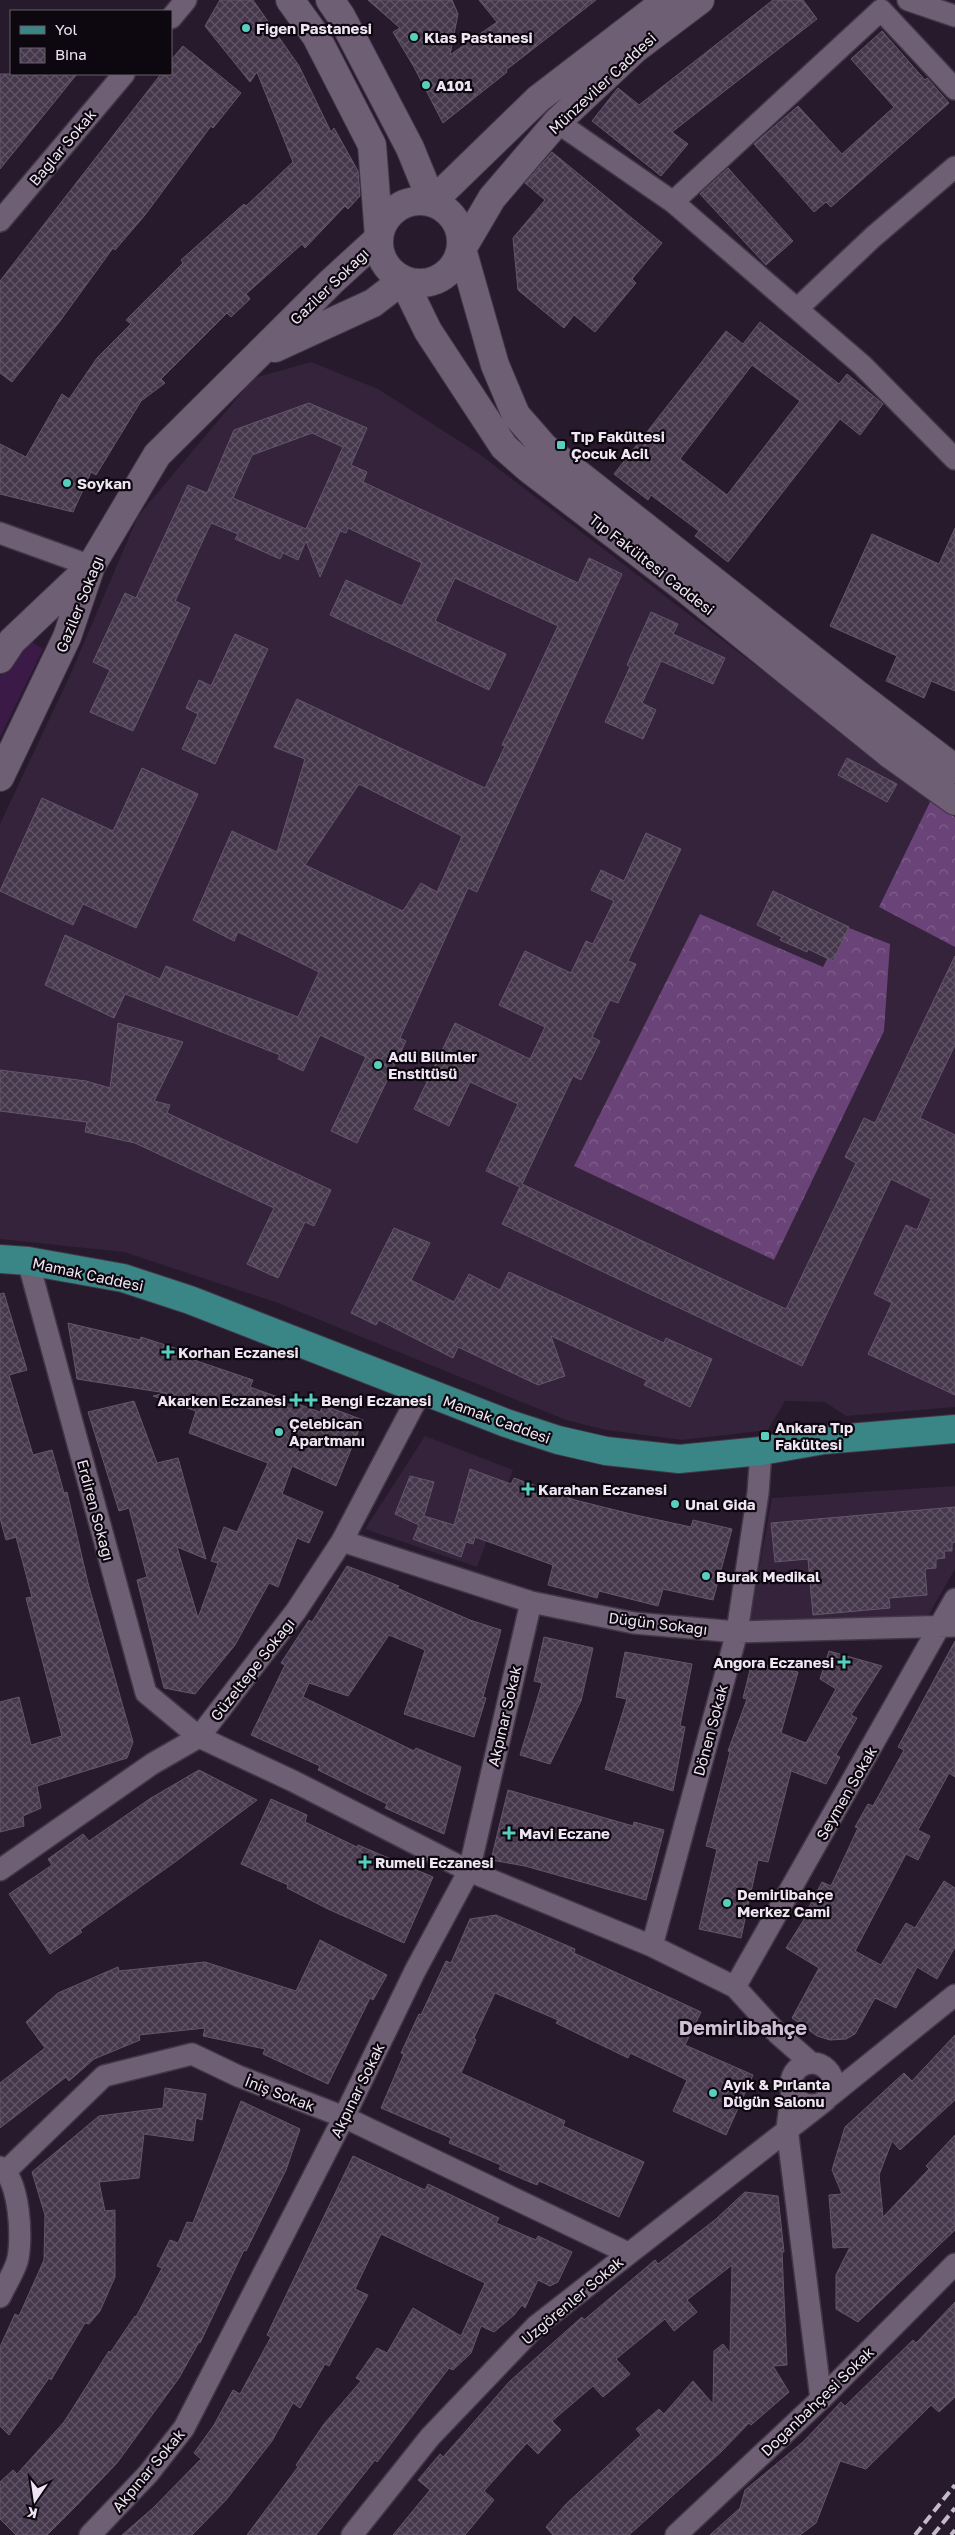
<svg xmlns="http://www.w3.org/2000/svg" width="955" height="2535" viewBox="0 0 955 2535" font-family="'Golos Text',sans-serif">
<defs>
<pattern id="forest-crowns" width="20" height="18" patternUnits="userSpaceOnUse" patternTransform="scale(1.25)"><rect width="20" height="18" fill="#6a4478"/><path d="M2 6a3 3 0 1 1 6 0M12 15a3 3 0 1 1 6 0" fill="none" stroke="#805f8c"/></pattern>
<pattern id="building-cross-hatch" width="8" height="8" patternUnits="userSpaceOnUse" patternTransform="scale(1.25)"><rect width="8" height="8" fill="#46384c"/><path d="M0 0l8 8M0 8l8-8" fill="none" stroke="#615566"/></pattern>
</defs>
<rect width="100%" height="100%" fill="#271a2c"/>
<path fill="#34233a" d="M311 362 378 389 478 453 955 818V1407L846 1416 825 1402 785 1401 768 1430 682 1440 606 1430 566 1420 278 1303 124 1252 0 1239V824L71 673 138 516 254 378Z
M425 1436 513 1470 477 1567 365 1529Z
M955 1486V1569L928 1616 749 1624 772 1498Z"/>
<path fill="url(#forest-crowns)" d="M931 800 955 817V947L879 907Z
M700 914 823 967 844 926 890 944 884 1031 774 1260 574 1166Z"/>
<path fill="#3c1a48" d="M26 638 43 649 0 737V676Z"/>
<path fill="url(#building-cross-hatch)" stroke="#65566b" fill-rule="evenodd" d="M220 0H253L299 66 331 132 334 128 358 171 360 196 348 209 345 206 305 248 302 244 246 294 250 299 231 317 227 313 161 379 165 383 141 401 96 475 91 472 73 512 0 494V444L26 457 62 394 69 399 97 358 131 324 126 320 183 263 181 260 244 204 246 206 293 162 257 72 250 82 205 26Z
M368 0H452L458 14 450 55 497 22 479 0H596L506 70 507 72 443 123 414 67 393 32 400 28Z
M773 0H803L817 19 672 132 688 144 661 176 592 121 618 88 639 105Z
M882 31 925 80 927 78 949 103 831 207 826 202 814 212 754 144 798 106 842 154 894 107 851 59Z
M183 46 241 93 213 128 211 126 145 215 115 250 113 248 60 321 12 382 0 373V281L161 74H171V60Z
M0 74H77L0 169Z
M552 152 662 243 632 279 636 283 595 332 574 315 564 328 518 290 513 238 545 200 525 183Z
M728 168 793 241 766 265 700 194Z
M760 322 839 384 847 374 883 404 860 435 840 419 728 562 695 536 699 531 651 495 648 500 614 474 726 331 743 344ZM752 365 800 401 727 495 680 459Z
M309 403 367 428 351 465 367 472 363 482 578 583 589 558 622 574 477 892 468 888 400 1038 406 1041 357 1143 331 1131 366 1057 320 1035 303 1071 278 1059 280 1055 125 994 114 1018 45 985 65 935 160 979 166 966 298 1017 319 972 238 932 234 941 193 920 232 831 277 852 305 759 274 747 297 699 485 788 505 746 502 745 558 626 455 578 435 621 506 654 489 690 330 615 346 580 402 606 422 563 348 528 346 533 340 531 320 577 306 541 298 560 283 553 280 559 235 539 238 534 211 523 175 601 190 608 133 731 90 712 110 670 93 662 125 593 136 598 188 485 207 493 234 430ZM312 433 343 447 306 529 233 498 252 455ZM359 784 462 836 437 892 421 883 403 911 305 865Z
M955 528V691L931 681 924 698 886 681 897 656 830 626 872 534 939 564Z
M651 612 678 624 673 634 725 658 713 684 661 661 642 703 656 710 643 739 605 722 630 667 627 665Z
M235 634 268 649 215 764 182 749 198 714 186 708 199 680 211 686Z
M847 758 897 784 887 802 838 775Z
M142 768 198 794 136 928 83 904 73 925 0 891 42 798 113 831Z
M646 833 681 849 628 961 636 964 618 1003 610 1000 592 1037 600 1041 581 1080 573 1076 522 1184 786 1309 856 1163 845 1157 864 1118 875 1123 955 956V1045L920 1118 955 1135V1395L868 1354 892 1303 874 1294 906 1225 917 1230 931 1199 891 1179 802 1366 502 1224 520 1187 486 1171 518 1104 470 1082 449 1126 414 1109 455 1023 530 1059 545 1027 499 1005 525 951 571 973 586 941 593 944 614 901 591 890 601 870 624 881Z
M773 891 849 927 833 961 808 949 807 952 780 940 782 937 757 925Z
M118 1023 183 1042 154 1101 170 1105 167 1113 331 1190 314 1226 305 1222 278 1278 247 1264 274 1208 135 1143 85 1132 87 1122 0 1111V1070L86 1081 110 1088Z
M394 1228 430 1243 411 1280 454 1302 469 1274 500 1290 509 1272 664 1343 666 1338 712 1359 690 1407 644 1385 647 1380 551 1336 565 1376 538 1385 458 1347 453 1358 379 1320 376 1325 351 1313Z
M4 1293 27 1370 9 1375 33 1455 52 1450 64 1493 67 1492 88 1583 133 1742 127 1758 37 1786 41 1808 23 1816 24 1826 0 1832V1702L19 1697 31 1745 62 1736 26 1598 32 1597 16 1537 6 1540 0 1518V1294Z
M68 1323 140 1340 141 1337 193 1354 191 1359 253 1380 250 1387 320 1412 323 1405 363 1420 336 1486 292 1466 282 1494 323 1512 309 1543 297 1538 278 1587 269 1583 235 1645 195 1694 164 1688 137 1580 147 1577 129 1508 119 1511 88 1412 134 1401 157 1463 178 1458 206 1559 177 1547 198 1618 218 1563 211 1561 224 1527 237 1532 268 1463 189 1433 196 1411 153 1396 166 1393 77 1379Z
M470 1469 511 1484 514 1478 575 1500 631 1514 691 1527 693 1520 732 1529 713 1600 663 1589 658 1606 599 1591 597 1598 548 1585 553 1565 475 1537 473 1544 466 1542 461 1557 413 1539 419 1525 395 1514 410 1476 434 1482 424 1516 454 1525Z
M955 1507V1542L952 1543V1551H944L945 1558 936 1559V1568L925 1569 927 1595 889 1598 890 1608 813 1615 808 1559 775 1562 771 1523Z
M347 1566 399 1586 397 1588 470 1620 501 1630 483 1697 486 1698 474 1737 404 1714 425 1650 389 1635 348 1696 309 1683 303 1697 414 1751 416 1748 461 1767 444 1834 385 1808 387 1804 318 1770 320 1766 251 1735 285 1665 281 1663 309 1620 312 1622Z
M544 1637 593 1648 581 1701 550 1764 520 1755 542 1683 534 1681Z
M955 1641V1777L949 1773 918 1830 930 1836 918 1860 906 1854 855 1951 881 1965 906 1923 915 1928 944 1881 955 1888V1947L937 1979 917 1967 896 2008 875 1998 855 2034 846 2039 830 2040 817 2036 792 2018 819 1968 786 1948 810 1910 808 1909 822 1882 831 1886 858 1828 855 1827 868 1804 873 1806 904 1750 898 1747Z
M829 1651 882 1666 851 1715 857 1718 836 1755 840 1757 826 1784 791 1771 768 1862 758 1860 741 1938 699 1929 717 1849 706 1846 730 1752 728 1751 747 1699 743 1698 752 1662 798 1672 781 1733 806 1743 836 1689 820 1679Z
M625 1652 692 1664 680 1726 685 1727 673 1791 605 1769 627 1699 616 1697Z
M199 1770 257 1800 175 1862 80 1930 82 1932 50 1954 9 1894 52 1865 48 1859 83 1834 89 1841 151 1798Z
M508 1790 633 1826 634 1822 664 1830 646 1900 525 1866 491 1860Z
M271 1799 307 1815 305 1822 357 1847 358 1845 433 1877 404 1943 328 1909 287 1888 288 1885 241 1864Z
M496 1915 575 1949 574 1953 701 2012 685 2045 753 2075 726 2135 673 2111 687 2080 630 2053 628 2058 556 2023 558 2020 495 1993 474 2038 476 2040 461 2073 565 2121 563 2126 644 2162 619 2217 539 2181 537 2185 499 2169 501 2165 449 2143 451 2138 381 2108 404 2054 401 2053 419 2014 421 2015 446 1961 451 1963 470 1919Z
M320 1940 387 1975 373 2000 370 1998 328 2084 263 2054 265 2049 203 2036 205 2028 139 2035 140 2040 94 2059 69 2081 66 2077 0 2128V2083L45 2048 26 2022 58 1993 118 1967 119 1971 205 1962 296 1991Z
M955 2035V2100L900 2150 892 2141 879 2175 883 2217 929 2169 926 2166 955 2135V2230L858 2322 836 2309V2275L850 2247 833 2248 829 2195 842 2194 832 2170 845 2127 904 2073 912 2081Z
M165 2088 206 2094 202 2120 196 2118 193 2141 144 2134 139 2178 99 2182 105 2211 115 2210V2277L100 2311 89 2324 85 2323 51 2380 49 2378 9 2435 0 2426V2347L15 2314 19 2316 44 2260 45 2215 32 2172 99 2116 163 2108Z
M241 2101 300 2129 286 2170 246 2251 244 2250 200 2343 199 2342 179 2378 117 2463 76 2506 47 2535H16L0 2519V2482L13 2470 17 2474 64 2422 109 2351 110 2353 135 2316 136 2317 162 2268 157 2266 170 2240 178 2243 187 2222 193 2223Z
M353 2156 425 2190 428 2184 499 2218 496 2223 536 2240 538 2236 572 2252 558 2282 550 2286 538 2280 525 2308 522 2305 514 2315 494 2332 481 2326 471 2353 453 2370 449 2368 377 2462 375 2460 316 2535H247L298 2467 296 2465 324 2424 361 2381 356 2378 377 2348 387 2353 413 2308 461 2336 485 2283 381 2234 355 2289 368 2295 329 2366 325 2364 300 2408 293 2403 272 2441 226 2500 192 2535H122L153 2508 201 2459 194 2453 214 2425 233 2390 240 2394 271 2337 267 2335Z
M745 2192 778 2196 784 2252H782L787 2365 773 2366 789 2392 751 2425 749 2423 721 2452 629 2535H553L546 2527 566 2504 641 2435 636 2429 659 2409 664 2414 693 2381 713 2404 714 2351 723 2344 730 2353 732 2265 687 2300 697 2312 674 2331 665 2319 616 2359 630 2374 603 2397 593 2386 552 2421 561 2430 538 2454 527 2443 484 2491 494 2500 465 2535H393L430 2490 418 2480 440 2454 443 2457 510 2381 582 2317 584 2320 655 2260 658 2264 716 2219Z
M955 2302V2397L939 2412 931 2405 866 2469 840 2461 816 2523 800 2535H710L740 2508 745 2490 803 2442 841 2402 845 2406 913 2340 916 2343Z"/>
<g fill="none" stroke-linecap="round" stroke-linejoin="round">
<g stroke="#413645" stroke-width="24">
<path id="minor" d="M908 0 955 16
M171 18 186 0
M557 122 673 202 862 365 955 459
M673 202 881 10 955 89
M0 221 124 74
M797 309 873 237 955 167
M0 533 91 566
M28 1261 146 1693 199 1737 293 1781 469 1871 652 1946 735 1987 777 2033 810 2062
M342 1541 531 1602 634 1623 737 1632 955 1626
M0 1870 152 1764 199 1737 296 1611 342 1541 421 1391
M652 1946 737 1632 758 1493 761 1451
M735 1987 955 1599
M791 2084a21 21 0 1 1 42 0a21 21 0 1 1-42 0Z
M792 2090 787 2128 821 2399
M830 2096 955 1995
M0 2167C20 2179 23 2241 17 2262 13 2274 5 2286 0 2297
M6 2171 104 2076 192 2054 238 2076 344 2117 628 2253
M90 2535 148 2474 184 2428 344 2117 415 1971 469 1871 531 1602
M352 2535 430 2437 536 2326 826 2100
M676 2535 821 2399 955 2264"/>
</g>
<g stroke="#413645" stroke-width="30">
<path id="tertiary" d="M275 348 373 303 403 280
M0 659 12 641 88 569
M0 777 67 637 91 566 157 455 331 282 379 238"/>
</g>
<g stroke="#413645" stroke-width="30">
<path id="secondary" d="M290 0 316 36 372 145 379 237
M330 0 341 16 410 148 432 202
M379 242a41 41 0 1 1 82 0a41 41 0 1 1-82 0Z
M432 202 538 99 667 0
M462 249 495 365 516 415 544 447 857 694 955 769
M462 249 492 198 557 122 635 49 700 0
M403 280 428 331 504 447 529 469 687 590 891 755 955 801"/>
</g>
<g stroke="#413645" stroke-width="30">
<path id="primary" d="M0 1259 28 1261 123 1278 190 1300 506 1423 558 1440 606 1451 679 1459 761 1451 824 1440 955 1429"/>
</g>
<use href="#minor" stroke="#6f5f75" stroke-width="21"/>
<use href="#tertiary" stroke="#6f5f75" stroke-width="28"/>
<use href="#secondary" stroke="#6f5f75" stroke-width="28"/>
<use href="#primary" stroke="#3a8585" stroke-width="28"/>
<path stroke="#c4bac8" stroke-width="4" stroke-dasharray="10 5" stroke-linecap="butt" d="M915 2535 955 2485
M933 2535 955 2508
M951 2535 955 2530"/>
</g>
<g fill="#58cebf" stroke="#0d070f" stroke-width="2">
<circle cx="246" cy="28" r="5"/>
<circle cx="414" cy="37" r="5"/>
<circle cx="426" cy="85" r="5"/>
<rect x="556" y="440" width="10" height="10" rx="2.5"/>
<circle cx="67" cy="483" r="5"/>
<circle cx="378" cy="1065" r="5"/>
<path d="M165.5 1344.5h5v5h5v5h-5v5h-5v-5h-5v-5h5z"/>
<path d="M293.5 1392.5h5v5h5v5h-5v5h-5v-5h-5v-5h5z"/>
<path d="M308.5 1392.5h5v5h5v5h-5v5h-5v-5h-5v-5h5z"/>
<circle cx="279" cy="1432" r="5"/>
<rect x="760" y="1431" width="10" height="10" rx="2.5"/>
<path d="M525.5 1481.5h5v5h5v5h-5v5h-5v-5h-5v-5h5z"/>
<circle cx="675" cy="1504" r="5"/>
<circle cx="706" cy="1576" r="5"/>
<path d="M841.5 1654.5h5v5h5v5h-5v5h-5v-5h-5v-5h5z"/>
<path d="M506.5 1825.5h5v5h5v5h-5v5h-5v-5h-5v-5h5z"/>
<path d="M362.5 1854.5h5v5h5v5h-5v5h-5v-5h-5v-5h5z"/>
<circle cx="727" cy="1903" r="5"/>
<circle cx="713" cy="2093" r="5"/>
</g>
<g text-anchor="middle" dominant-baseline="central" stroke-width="4.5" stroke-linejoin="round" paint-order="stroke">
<g font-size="15" font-weight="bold" fill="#efe6f3" stroke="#0d070f" text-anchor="start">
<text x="256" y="28">Figen Pastanesi</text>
<text x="424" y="37">Klas Pastanesi</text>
<text x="436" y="85">A101</text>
<text x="571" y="436">Tıp Fakültesi<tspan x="571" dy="17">Çocuk Acil</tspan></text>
<text x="77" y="483">Soykan</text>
<text x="388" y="1056">Adli Bilimler<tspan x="388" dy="17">Enstitüsü</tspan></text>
<text x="178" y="1352">Korhan Eczanesi</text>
<text x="286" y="1400" text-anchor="end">Akarken Eczanesi</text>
<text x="321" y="1400">Bengi Eczanesi</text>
<text x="289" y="1423">Çelebican<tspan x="289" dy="17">Apartmanı</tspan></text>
<text x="775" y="1427">Ankara Tıp<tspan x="775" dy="17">Fakültesi</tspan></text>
<text x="538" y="1489">Karahan Eczanesi</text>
<text x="685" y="1504">Unal Gida</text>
<text x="716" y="1576">Burak Medikal</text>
<text x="834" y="1662" text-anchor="end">Angora Eczanesi</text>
<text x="519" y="1833">Mavi Eczane</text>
<text x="375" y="1862">Rumeli Eczanesi</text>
<text x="737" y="1894">Demirlibahçe<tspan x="737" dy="17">Merkez Cami</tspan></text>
<text x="723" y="2084">Ayık &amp; Pırlanta<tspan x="723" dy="17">Düğün Salonu</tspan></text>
</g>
<g font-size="15" fill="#efe6f3" stroke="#0d070f">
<text transform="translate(602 83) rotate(-43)">Münzeviler Caddesi</text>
<text transform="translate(62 147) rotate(-50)">Bağlar Sokak</text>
<text transform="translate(329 286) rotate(-44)">Gaziler Sokağı</text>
<text transform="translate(652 564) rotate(38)">Tıp Fakültesi Caddesi</text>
<text transform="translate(79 604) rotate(-68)">Gaziler Sokağı</text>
<text transform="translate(88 1274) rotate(12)">Mamak Caddesi</text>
<text transform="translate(497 1419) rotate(20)">Mamak Caddesi</text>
<text transform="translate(96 1510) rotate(75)">Erdiren Sokağı</text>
<text transform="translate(658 1623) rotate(7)">Düğün Sokağı</text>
<text transform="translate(252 1669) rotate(-52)">Güzeltepe Sokağı</text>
<text transform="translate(504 1716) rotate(-77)">Akpınar Sokak</text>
<text transform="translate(710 1730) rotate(-75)">Dönen Sokak</text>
<text transform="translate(846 1793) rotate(-60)">Seymen Sokak</text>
<text transform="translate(357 2090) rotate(-64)">Akpınar Sokak</text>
<text transform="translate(280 2093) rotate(21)">İniş Sokak</text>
<text transform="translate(572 2300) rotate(-40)">Uzgörenler Sokak</text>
<text transform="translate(817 2401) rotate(-44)">Doğanbahçesi Sokak</text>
<text transform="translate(148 2470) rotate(-50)">Akpınar Sokak</text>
</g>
<g font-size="20" font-weight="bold" fill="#cfbed6" stroke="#0d070f">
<text x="743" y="2027">Demirlibahçe</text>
</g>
</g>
<rect x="10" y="10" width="162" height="65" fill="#0d070f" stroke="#67606a"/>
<rect x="20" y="26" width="25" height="8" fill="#3a8585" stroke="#67606a"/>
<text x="55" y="35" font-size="15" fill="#efe6f3">Yol</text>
<rect x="20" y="48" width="25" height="15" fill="url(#building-cross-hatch)" stroke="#67606a"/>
<text x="55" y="60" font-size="15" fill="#efe6f3">Bina</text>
<g transform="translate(35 2500) rotate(193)" stroke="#0d070f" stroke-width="4" paint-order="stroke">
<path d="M0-4L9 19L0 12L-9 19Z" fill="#efe6f3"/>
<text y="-8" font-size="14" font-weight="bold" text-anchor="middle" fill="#efe6f3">K</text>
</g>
</svg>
